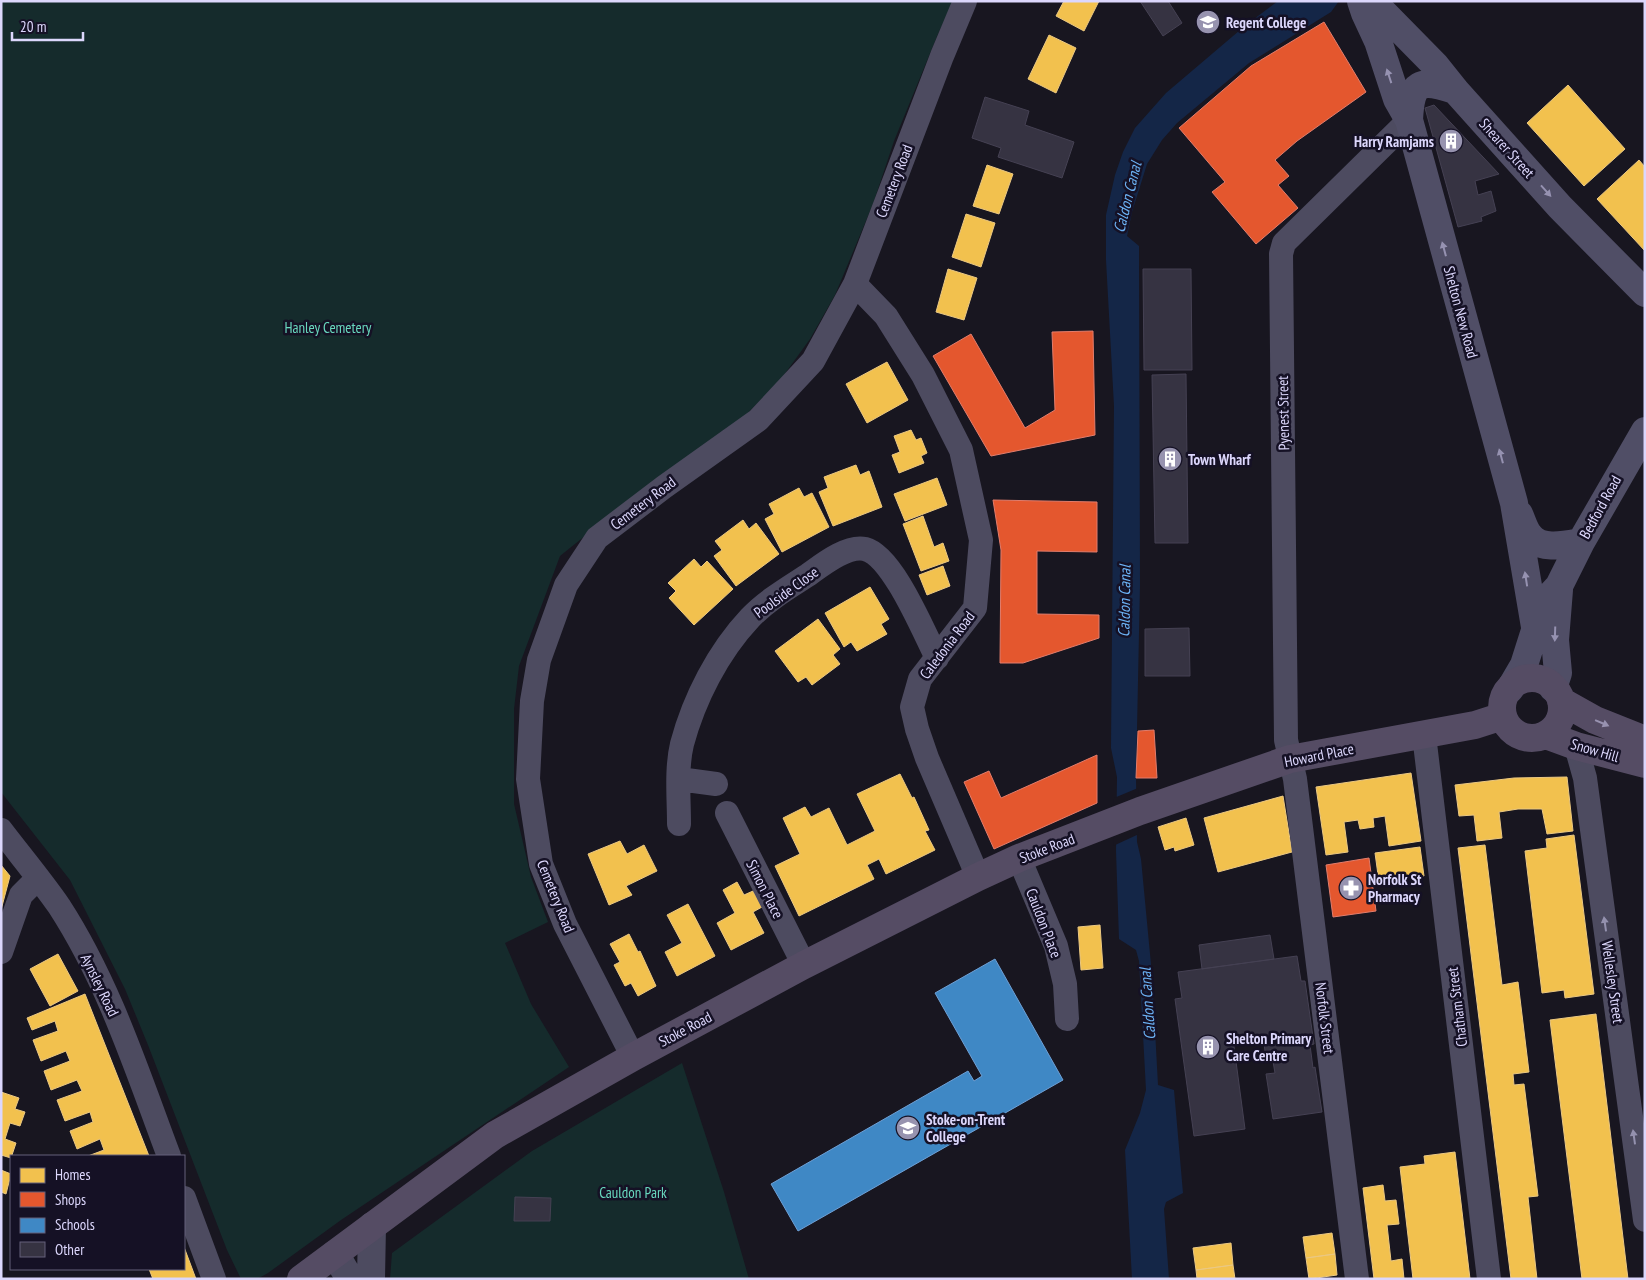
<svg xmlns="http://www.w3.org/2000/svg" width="1646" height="1280" viewBox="0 0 1646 1280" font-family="'PT Sans Narrow',sans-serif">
<rect width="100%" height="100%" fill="#181620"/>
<path fill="#152b2c" d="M1 1H953L938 34 894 141 873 204 835 295 810 339 781 379 745 416 637 494 560 556 519 666 514 709V804L531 877 548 922 505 943 531 1004 569 1067 341 1220 268 1273 257 1279H241L227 1250 148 1045 125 989 70 880 1 792Z
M682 1063 724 1192 749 1279H390L392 1253 532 1151Z"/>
<path fill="#142647" d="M1278 1H1339L1331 12 1249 63 1177 123 1162 140 1147 164 1132 212 1127 236 1139 246V265L1140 584 1136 778 1137 842 1141 859 1152 975 1158 1085 1174 1090 1183 1193 1166 1202 1164 1209 1169 1279H1132L1125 1150 1140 1113 1146 1090 1139 961 1136 950 1119 939 1116 851 1117 777 1111 748 1114 406 1106 260V215L1115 175 1123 152 1135 128 1166 93 1246 25Z"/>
<path fill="#181620" d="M1138 788 1139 834 1113 846 1114 798Z"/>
<path fill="#f2c14e" stroke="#ebc882" d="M1064 1H1099L1084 31 1056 16Z
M1049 35 1076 48 1056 93 1028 79Z
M1568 85 1625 149 1584 186 1527 123Z
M1639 160 1645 167V251L1597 199Z
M987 165 1013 174 999 214 973 206Z
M966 214 995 223 981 267 952 257Z
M948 269 977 278 964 320 936 312Z
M887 362 908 400 867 423 846 384Z
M911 430 916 440 921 438 927 453 921 456 924 463 899 473 892 455 900 452 894 436Z
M856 465 860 475 869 471 882 507 833 526 819 492 828 488 824 477Z
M937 478 947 505 905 521 894 494Z
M799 488 804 497 812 493 829 527 782 552 765 519 774 514 769 504Z
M923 516 934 547 943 543 949 561 921 571 903 524Z
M743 520 749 529 756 523 779 554 736 586 714 556 722 550 715 541Z
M694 559 701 567 707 561 733 589 694 625 669 598 676 591 668 583Z
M943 566 950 586 927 595 919 575Z
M870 587 889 619 881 624 887 634 857 651 851 642 844 647 825 613Z
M818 619 840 649 833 655 840 664 812 685 806 677 798 682 775 651Z
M1411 773 1421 841 1389 846 1385 816 1373 818 1374 827 1360 829 1358 820 1344 822 1348 852 1326 855 1316 787Z
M900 774 912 798 914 797 929 830 925 831 935 850 886 874 879 859 867 865 874 879 799 916 775 866 800 854 783 818 805 807 811 817 829 808 847 845 875 831 857 794Z
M1567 777 1573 831 1547 834 1542 809H1518L1499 812 1502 838 1477 841 1474 815 1459 816 1455 785 1514 778Z
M1283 796 1292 852 1218 872 1204 818Z
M1186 818 1194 845 1175 851 1174 847 1165 850 1158 827Z
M1574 835 1594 994 1565 998 1564 990 1542 993 1525 851 1547 848 1546 839Z
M620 841 627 854 644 845 657 871 626 886 632 895 609 905 588 854Z
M1485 845 1502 985 1518 982 1529 1072 1513 1074 1514 1085 1524 1084 1538 1196 1528 1197 1537 1279H1511L1458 848Z
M1420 847 1424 876 1379 882 1375 853Z
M1 865 10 876 1 910Z
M737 882 744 895 753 891 762 907 753 912 764 933 731 950 717 923 735 913 723 890Z
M688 904 715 956 677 976 665 952 682 943 667 915Z
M1100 925 1103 968 1081 970 1078 927Z
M629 934 638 952 640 951 656 986 638 996 631 983 625 986 614 965 620 962 610 944Z
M58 954 78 991 50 1006 30 969Z
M85 994 149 1156H88L104 1150 100 1139 77 1149 70 1131 93 1122 90 1112 65 1121 57 1100 82 1091 77 1080 51 1090 44 1071 70 1061 66 1051 41 1061 33 1040 58 1031 55 1021 32 1030 27 1018Z
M1596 1014 1628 1279H1582L1550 1020Z
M1 1092 19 1098 15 1109 25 1112 20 1126 10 1123 5 1139 16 1143 11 1158 1 1155Z
M1455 1152 1470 1279H1413L1400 1167 1425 1164 1424 1156Z
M1 1170 11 1174 6 1194 1 1192Z
M1383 1185 1385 1201 1396 1200 1399 1224 1387 1225 1391 1261 1402 1259 1404 1279H1374L1363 1188Z
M1332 1233 1335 1254 1306 1258 1303 1237Z
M1231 1243 1233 1265 1196 1270 1193 1248Z
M184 1247 196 1279H153L149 1269H184Z
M1335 1254 1337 1275 1309 1279 1306 1258Z
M1233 1265 1235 1279H1197L1196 1270Z"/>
<path fill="#e4572e" stroke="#e27d6c" d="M1324 22 1366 92 1297 141 1275 160 1289 176 1278 185 1298 208 1256 244 1212 192 1225 182 1179 128 1251 66Z
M1093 331 1095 435 991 456 933 356 971 334 1025 428 1055 410 1052 332Z
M993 500 1097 502V552L1037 551V614L1099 615V638L1023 663H1000L1001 550Z
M1154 730 1157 778H1136L1138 731Z
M1097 755V803L994 849 964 782 989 771 1001 798Z
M1369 858 1376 911 1333 917 1326 865Z"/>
<path fill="#3f88c5" stroke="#6ea0d6" d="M995 959 1063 1080 798 1231 771 1184 968 1071 974 1081 982 1076 935 993Z"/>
<path fill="#363342" stroke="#454153" d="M1140 1H1168L1182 23 1163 36Z
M985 97 1029 111 1025 125 1074 142 1062 178 998 157 1001 148 972 138Z
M1434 105 1499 174 1475 181 1478 195 1491 191 1496 211 1481 217 1482 221 1458 227 1425 108Z
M1143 269H1191L1192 370H1144Z
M1186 374 1188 543H1155L1152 375Z
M1189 628 1190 676H1145V629Z
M1270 935 1274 959 1202 969 1199 945Z
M1297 956 1301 981H1305L1314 1044 1310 1045 1313 1068 1315 1067 1322 1112 1273 1119 1266 1074 1275 1073 1271 1050 1265 1051 1263 1035 1233 1039 1245 1129 1194 1136 1175 999 1182 998 1178 972Z
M515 1197 551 1198 550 1221H514Z"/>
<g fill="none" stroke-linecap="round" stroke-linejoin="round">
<path stroke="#4d4b60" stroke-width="24" d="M855 284 886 316 923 375 961 450 981 540 975 608 920 679 912 707 917 729 927 758 978 877
M1424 735 1489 1279
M1576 746 1585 778 1645 1220
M679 779 716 784
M727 813 804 965
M679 824C679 798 676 769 682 744 694 699 718 652 750 618 766 601 788 588 808 575 822 565 847 545 865 549 893 556 924 633 937 658
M1 830C20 855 41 880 59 906 109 983 137 1071 169 1156
M1019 858 1056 946 1065 984 1067 1019
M1 952 21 895 38 878
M633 1057 565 924 541 864 528 779 532 701 539 660 566 585 597 538 664 487 758 420 813 361 855 284 942 56 965 1
M184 1198 214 1279
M1357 1279 1295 779 1286 740 1281 254 1284 243 1409 120"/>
<path stroke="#4d4b60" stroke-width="28" d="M335 1254 350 1279
M371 1279 372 1226"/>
<path stroke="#504e66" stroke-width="28" d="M1361 1 1365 13 1378 41 1397 99 1409 120 1514 503 1535 627
M1372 1 1435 65 1455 90 1560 207 1645 293
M1409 120C1411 81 1419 79 1455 90
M1519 514C1522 520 1524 529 1529 535 1540 551 1565 545 1581 542
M1553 688 1558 673 1555 640 1559 590
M1510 689 1524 665 1544 602 1559 586 1581 542 1645 431"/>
<path stroke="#554c64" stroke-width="28" d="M1502 708a30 30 0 1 1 60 0a30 30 0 1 1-60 0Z
M1561 701 1595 720 1645 740
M1546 735 1576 746 1645 764
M301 1279 495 1135 633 1057 804 965 978 877 1019 858 1140 811 1290 759 1475 725 1503 716"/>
</g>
<defs><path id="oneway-solid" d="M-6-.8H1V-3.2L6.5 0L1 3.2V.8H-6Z" transform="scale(1.25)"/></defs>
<g fill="#9692b1">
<use href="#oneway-solid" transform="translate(1389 76) rotate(-108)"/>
<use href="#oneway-solid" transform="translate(1546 191) rotate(48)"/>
<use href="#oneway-solid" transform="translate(1444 249) rotate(-105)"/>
<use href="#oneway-solid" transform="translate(1501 456) rotate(-105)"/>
<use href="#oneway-solid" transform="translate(1526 579) rotate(-99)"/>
<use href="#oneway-solid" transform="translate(1555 634) rotate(92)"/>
</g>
<use fill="#9892b0" href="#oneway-solid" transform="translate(1602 723) rotate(23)"/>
<g fill="#9491ae">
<use href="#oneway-solid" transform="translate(1605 924) rotate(-98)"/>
<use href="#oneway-solid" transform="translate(1634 1137) rotate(-98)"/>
</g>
<defs>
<g id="university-disc" transform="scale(1.25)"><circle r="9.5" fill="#9793af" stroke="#151125"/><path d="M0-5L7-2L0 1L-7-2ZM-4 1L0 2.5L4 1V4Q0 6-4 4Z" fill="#fff"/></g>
<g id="building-disc" transform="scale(1.25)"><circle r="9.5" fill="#9793af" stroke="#151125"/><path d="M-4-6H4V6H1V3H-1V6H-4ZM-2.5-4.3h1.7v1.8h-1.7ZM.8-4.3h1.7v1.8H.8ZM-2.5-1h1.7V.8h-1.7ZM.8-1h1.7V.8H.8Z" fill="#fff"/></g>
<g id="pharmacy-disc" transform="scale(1.25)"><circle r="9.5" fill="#9793af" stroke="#151125"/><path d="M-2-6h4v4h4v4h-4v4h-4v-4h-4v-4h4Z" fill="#fff"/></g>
</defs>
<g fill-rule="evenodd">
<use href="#university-disc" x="1208" y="22"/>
<use href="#building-disc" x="1451" y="141"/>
<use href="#building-disc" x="1170" y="459"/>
<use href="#pharmacy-disc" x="1351" y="888"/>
<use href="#building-disc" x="1208" y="1047"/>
<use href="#university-disc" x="908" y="1128"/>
</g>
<g text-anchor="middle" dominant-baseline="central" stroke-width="5" stroke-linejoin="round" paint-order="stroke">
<g font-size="15" font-weight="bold" fill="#dcd7fc" stroke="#151125" text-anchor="start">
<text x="1226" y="22">Regent College</text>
<text x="1434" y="141" text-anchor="end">Harry Ramjams</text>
<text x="1188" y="459">Town Wharf</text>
<text x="1368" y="879">Norfolk St<tspan x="1368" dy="17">Pharmacy</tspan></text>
<text x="1226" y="1038">Shelton Primary<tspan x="1226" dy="17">Care Centre</tspan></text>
<text x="926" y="1119">Stoke-on-Trent<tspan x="926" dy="17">College</tspan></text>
</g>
<g font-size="15" fill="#dcd7fc" stroke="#151125">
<text transform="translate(1507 148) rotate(48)">Shearer Street</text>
<text transform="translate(894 181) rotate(-69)">Cemetery Road</text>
<text transform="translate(1461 312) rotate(75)">Shelton New Road</text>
<text transform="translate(1283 413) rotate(-91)">Pyenest Street</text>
<text transform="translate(643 503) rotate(-37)">Cemetery Road</text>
<text transform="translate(1600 507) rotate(-61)">Bedford Road</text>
<text transform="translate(786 592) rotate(-36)">Poolside Close</text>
<text transform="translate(947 645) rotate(-53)">Caledonia Road</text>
<text transform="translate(1595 750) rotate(16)">Snow Hill</text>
<text transform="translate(1319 755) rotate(-11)">Howard Place</text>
<text transform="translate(1047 848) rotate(-21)">Stoke Road</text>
<text transform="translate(765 889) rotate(63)">Simon Place</text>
<text transform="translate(556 896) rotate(68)">Cemetery Road</text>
<text transform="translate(1044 923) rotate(69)">Cauldon Place</text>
<text transform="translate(1613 982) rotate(82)">Wellesley Street</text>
<text transform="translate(100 985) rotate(64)">Aynsley Road</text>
<text transform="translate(1457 1007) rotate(-97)">Chatham Street</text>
<text transform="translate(1325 1018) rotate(83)">Norfolk Street</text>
<text transform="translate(685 1029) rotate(-28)">Stoke Road</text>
</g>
<g font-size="15" fill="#68d8be" stroke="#151125">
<text x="328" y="327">Hanley Cemetery</text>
<text x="633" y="1192">Cauldon Park</text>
</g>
<g font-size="16" font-style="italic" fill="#6cb2f5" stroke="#151125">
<text transform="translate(1127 197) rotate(-76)">Caldon Canal</text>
<text transform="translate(1124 601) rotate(-89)">Caldon Canal</text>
<text transform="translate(1147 1004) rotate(-94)">Caldon Canal</text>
</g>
</g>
<rect width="1646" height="1280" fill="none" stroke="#dcd7fc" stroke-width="5"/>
<rect x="10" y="1155" width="175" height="115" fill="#151125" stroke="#65607b"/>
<rect x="20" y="1168" width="25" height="15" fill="#f2c14e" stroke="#65607b"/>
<text x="55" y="1180" font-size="15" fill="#dcd7fc">Homes</text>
<rect x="20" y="1192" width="25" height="15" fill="#e4572e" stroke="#65607b"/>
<text x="55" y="1205" font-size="15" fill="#dcd7fc">Shops</text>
<rect x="20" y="1218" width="25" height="15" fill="#3f88c5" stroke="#65607b"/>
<text x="55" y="1230" font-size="15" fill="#dcd7fc">Schools</text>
<rect x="20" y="1242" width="25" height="15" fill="#363342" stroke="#65607b"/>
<text x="55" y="1255" font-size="15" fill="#dcd7fc">Other</text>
<path d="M12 32v8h71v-8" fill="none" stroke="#dcd7fc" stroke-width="2.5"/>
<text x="20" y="32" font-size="15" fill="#dcd7fc" stroke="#151125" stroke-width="4" paint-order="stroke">20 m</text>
</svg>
